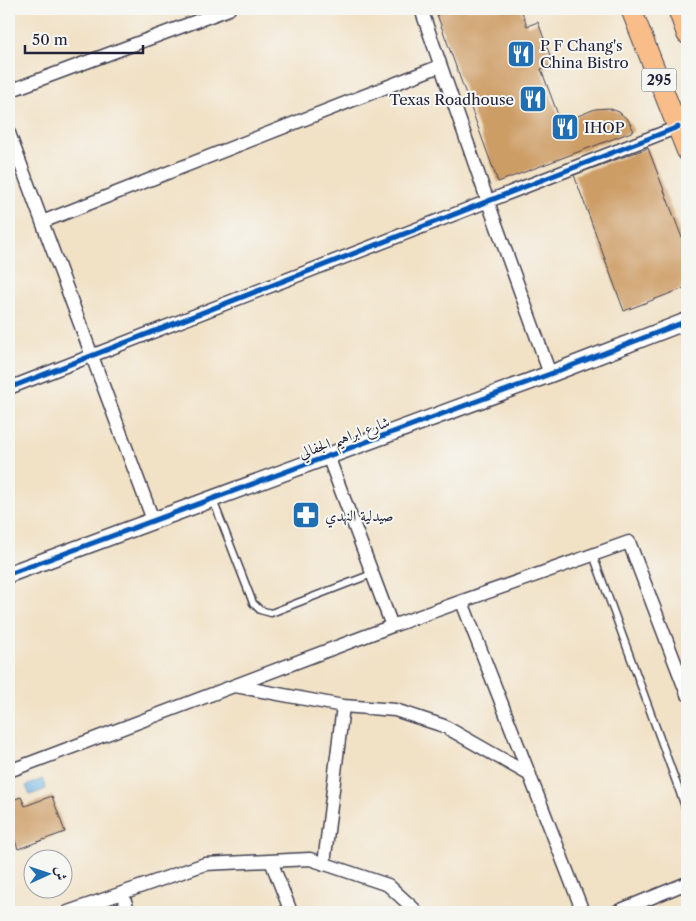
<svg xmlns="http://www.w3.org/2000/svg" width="696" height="921" viewBox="0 0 696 921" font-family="'Libre Caslon Text',Amiri,serif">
<rect width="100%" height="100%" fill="#f6f6f2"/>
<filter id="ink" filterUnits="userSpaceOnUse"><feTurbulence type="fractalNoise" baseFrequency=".02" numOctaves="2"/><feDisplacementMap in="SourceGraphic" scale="10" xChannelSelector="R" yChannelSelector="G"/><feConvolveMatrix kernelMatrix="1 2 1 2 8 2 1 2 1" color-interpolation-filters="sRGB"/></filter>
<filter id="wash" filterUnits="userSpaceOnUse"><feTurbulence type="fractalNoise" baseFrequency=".0096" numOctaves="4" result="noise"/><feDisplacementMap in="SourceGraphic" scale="20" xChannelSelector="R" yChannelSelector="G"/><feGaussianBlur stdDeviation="1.12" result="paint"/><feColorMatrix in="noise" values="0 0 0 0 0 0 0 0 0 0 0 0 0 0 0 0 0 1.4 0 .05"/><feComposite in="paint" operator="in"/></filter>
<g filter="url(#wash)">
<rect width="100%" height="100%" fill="#f1e1c5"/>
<path fill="#6db4e4" stroke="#486b90" d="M42 779 46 789 30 795 26 786Z"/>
<g id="blocks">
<path fill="#cd9d66" d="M435 9H521L527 26 538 22 553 64 541 69 561 123 595 109 608 108 619 112 628 120 634 131 498 182Z
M648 148 687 251V287L624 311 574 175Z
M52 796 65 832 18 849 9 822V801L21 797 25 806Z"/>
</g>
</g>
<g filter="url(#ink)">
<use href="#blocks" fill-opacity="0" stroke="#413f50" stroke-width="1"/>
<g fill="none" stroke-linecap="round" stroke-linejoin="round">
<g stroke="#413f50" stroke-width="9">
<path id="service" d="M213 500 253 603 260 610 271 613 372 574
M593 555 687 812"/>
</g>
<g stroke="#413f50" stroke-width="15">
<path id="minor" d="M421 9 488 202 550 374
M9 91 229 9
M9 133 153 520
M42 222 440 66
M9 388 678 127
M328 456 392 626 629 542 687 694
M462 602 583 912
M235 686 343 706 395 710 444 726 530 775
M9 771 392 626
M271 861 291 912
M324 864 343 706
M122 893 129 912
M68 912 205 864 310 859 388 885 414 909 415 912
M616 912 687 883"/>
</g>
<g stroke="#413f50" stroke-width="19">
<path id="tertiary" d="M9 574 550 374 687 321"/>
</g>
<g stroke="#413f50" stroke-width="22">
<path id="primary" d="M631 9 687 151
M678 9 687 34"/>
</g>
<use href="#service" stroke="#fff" stroke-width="6"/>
<use href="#minor" stroke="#fff" stroke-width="12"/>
<use href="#tertiary" stroke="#fff" stroke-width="16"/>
<use href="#primary" stroke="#f8bd89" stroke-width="20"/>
<g stroke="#f6f6f2" stroke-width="8">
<path id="cycleway" d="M9 388 678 127
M9 574 550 374 687 321"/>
</g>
<use href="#cycleway" stroke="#0057b8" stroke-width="5"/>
</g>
</g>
<defs>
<g id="restaurant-square" transform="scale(1.4375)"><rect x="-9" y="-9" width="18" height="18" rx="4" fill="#1f6fb2" stroke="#f6f6f2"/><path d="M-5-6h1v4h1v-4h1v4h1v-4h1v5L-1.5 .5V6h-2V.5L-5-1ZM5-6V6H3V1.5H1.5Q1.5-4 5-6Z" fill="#fff"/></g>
<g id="pharmacy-square" transform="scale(1.4375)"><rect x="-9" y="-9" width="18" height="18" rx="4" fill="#1f6fb2" stroke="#f6f6f2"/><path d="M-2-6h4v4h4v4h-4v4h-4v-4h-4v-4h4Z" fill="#fff"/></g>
</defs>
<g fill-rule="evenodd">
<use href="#restaurant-square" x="521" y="54"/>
<use href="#restaurant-square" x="533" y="99"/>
<use href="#restaurant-square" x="565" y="127"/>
<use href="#pharmacy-square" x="306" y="515"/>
</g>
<g text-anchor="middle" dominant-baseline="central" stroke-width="4" stroke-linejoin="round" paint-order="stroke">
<rect fill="#f6f6f2" stroke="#626272" stroke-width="1" x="641.5" y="68.5" width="35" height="23" rx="4"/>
<g font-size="14" font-weight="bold" fill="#22223b">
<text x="659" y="80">295</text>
</g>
<g font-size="15" fill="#22223b" stroke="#f6f6f2" text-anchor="start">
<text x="540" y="45">P F Chang's<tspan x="540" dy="17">China Bistro</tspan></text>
<text x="514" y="99" text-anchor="end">Texas Roadhouse</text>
<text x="584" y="127">IHOP</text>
<text x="325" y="515">صيدلية النهدي</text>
</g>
<g font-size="15" fill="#22223b" stroke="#f6f6f2">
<text transform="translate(344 437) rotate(-20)">شارع ابراهيم الجفالي</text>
</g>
</g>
<rect width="696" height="921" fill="none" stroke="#f6f6f2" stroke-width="30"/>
<g transform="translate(48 874) rotate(87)"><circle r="24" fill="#f6f6f2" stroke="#a1a1a9"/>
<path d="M0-4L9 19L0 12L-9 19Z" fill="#1f6fb2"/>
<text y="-8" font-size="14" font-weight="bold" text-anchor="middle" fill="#22223b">ش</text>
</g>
<path d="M25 45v8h118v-8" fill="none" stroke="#22223b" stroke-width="2.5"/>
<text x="32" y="45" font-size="15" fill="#22223b" stroke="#f6f6f2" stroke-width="4" paint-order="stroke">50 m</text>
</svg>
